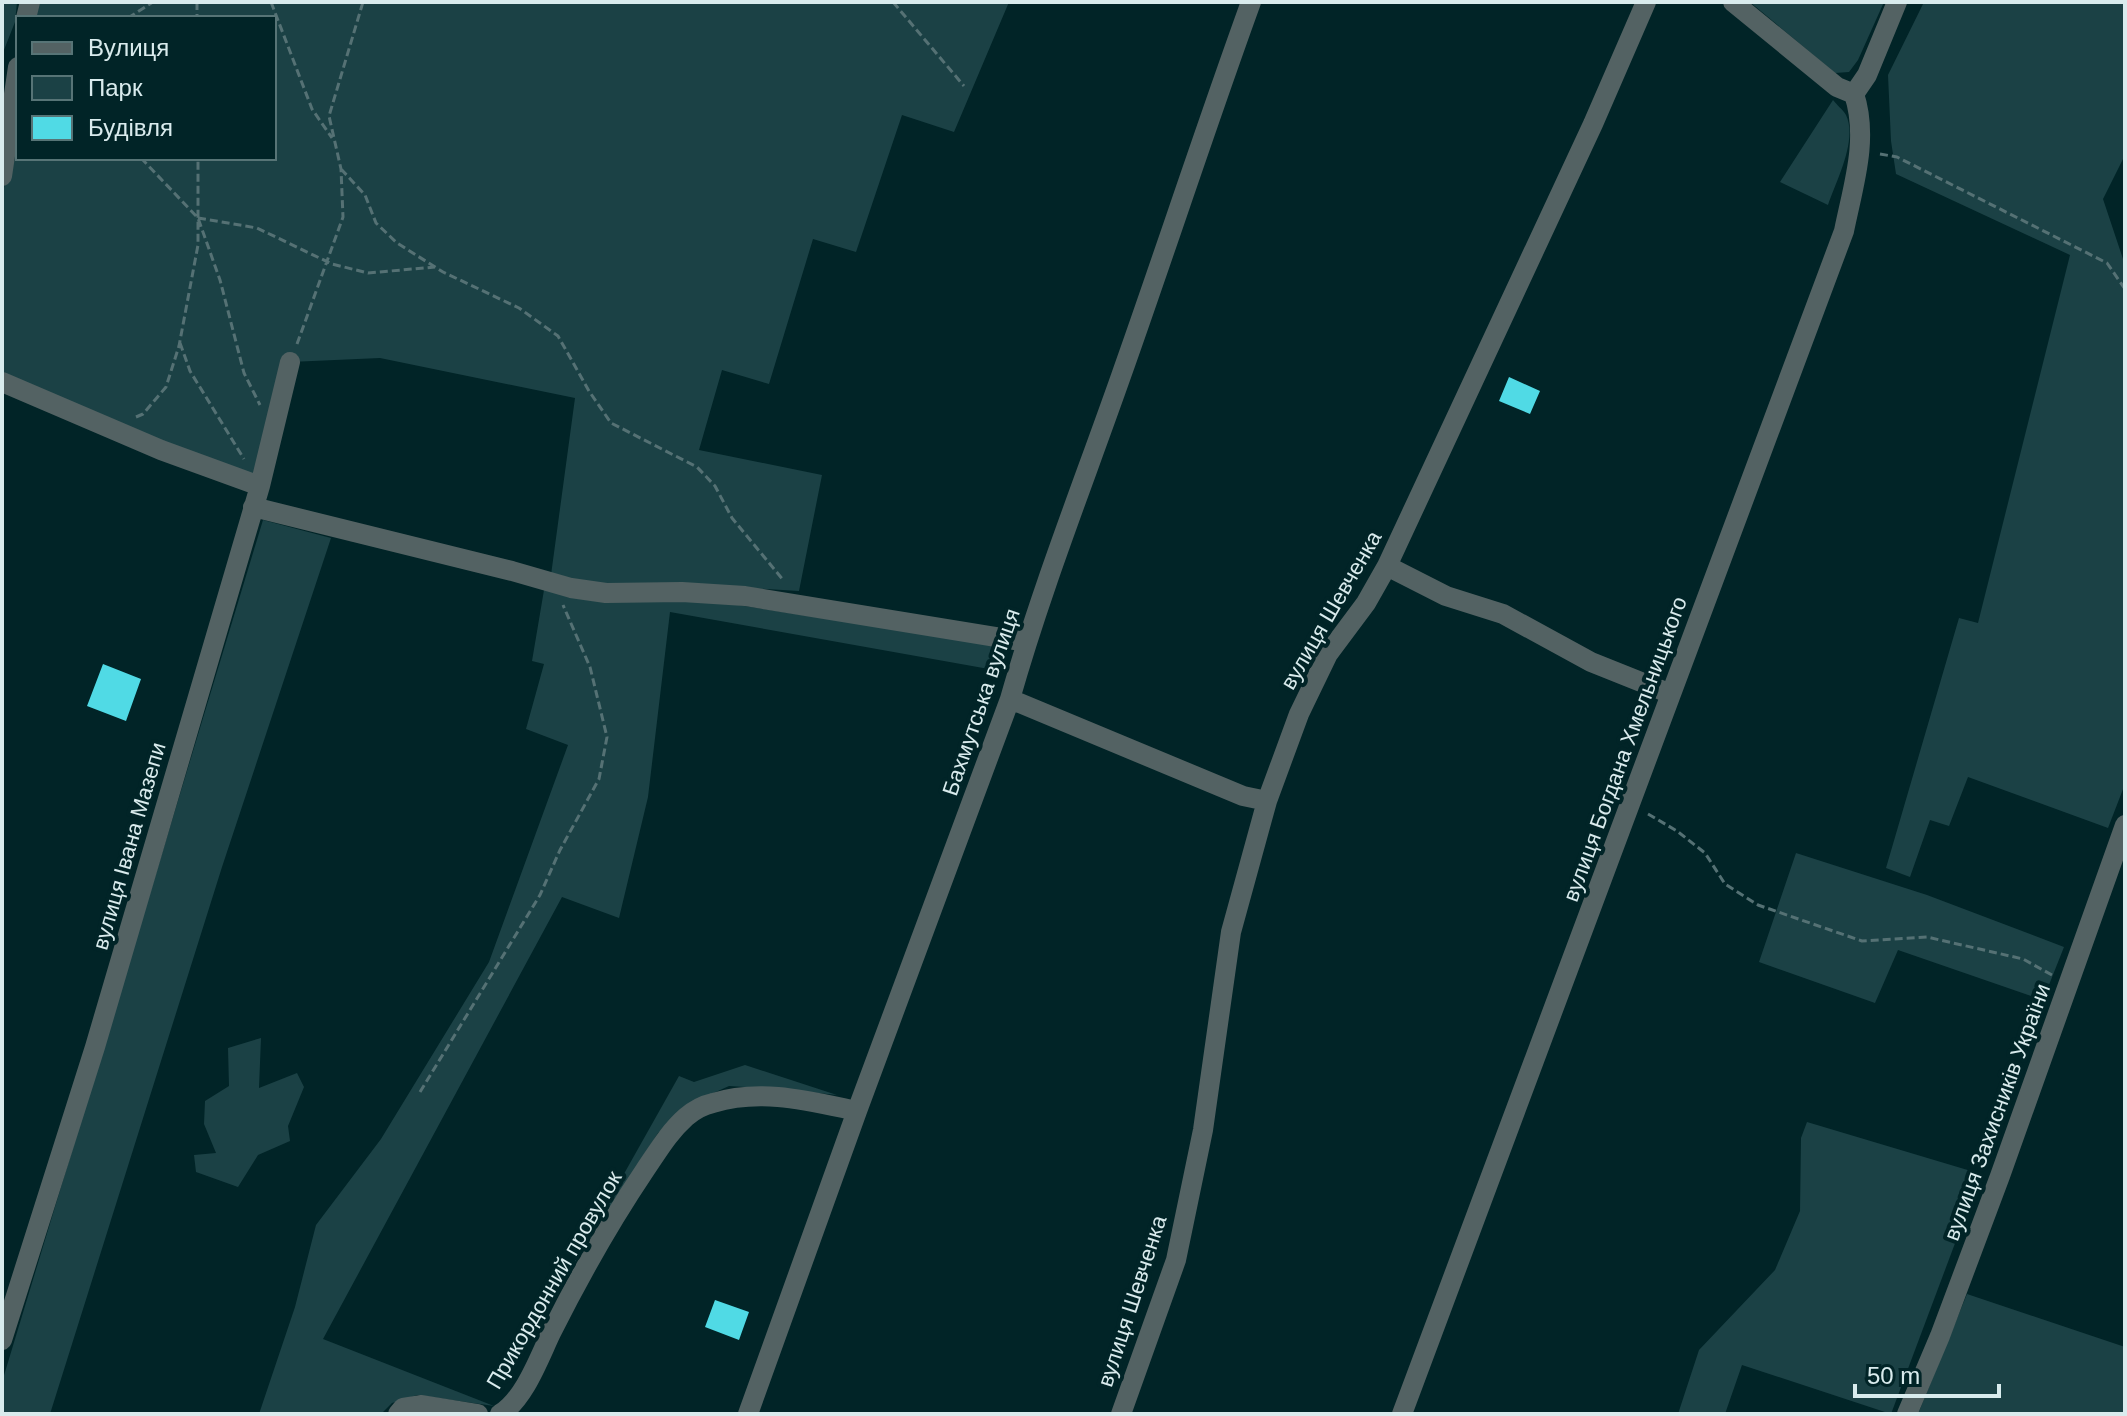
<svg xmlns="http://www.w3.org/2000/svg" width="2127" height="1416" viewBox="0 0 2127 1416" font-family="Helvetica,sans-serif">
<rect width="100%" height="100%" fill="#012427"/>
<path fill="#1b4145" d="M2 2H17L15 22 2 55Z
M37 2H1009L954 132 902 115 856 252 813 239 769 384 722 370 699 450 822 475 799 591 681 584 614 587 551 575 575 398 380 358 290 362 256 479 2 376V201L18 96V158H274V18H33Z
M1750 2H1884L1858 60 1849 72 1835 73Z
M1924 2H2125V155L2103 199 2125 265V784L2108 828 1968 777 1949 826 1930 820 1910 877 1886 868 1959 618 1978 623 2070 255 1896 174 1891 141 1888 75Z
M1833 100C1836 104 1843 110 1846 115 1858 140 1836 181 1828 205L1780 182Z
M263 520 331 538 222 867 50 1414H2V1382Z
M544 590 706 600 1009 647 1000 671 670 612 648 797 619 918 562 897 323 1339 494 1406 417 1395 392 1403 381 1414H259L295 1307 316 1225 381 1139 489 962 568 745 526 729 544 664 532 661Z
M1796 853 1927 895 2064 947 2043 1000 1898 950 1875 1003 1759 962Z
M261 1038 259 1088 297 1073 304 1087 288 1126 290 1141 258 1155 238 1187 196 1172 194 1155 216 1153 204 1124 205 1101 229 1086 228 1048Z
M745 1065 837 1095 789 1090 729 1086 698 1100 658 1133 571 1268 679 1076 694 1082Z
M1807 1122 1981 1174 1891 1414 1742 1365 1725 1414H1678L1699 1350 1775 1270 1800 1211 1801 1138Z
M1967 1294 2125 1347V1414H1918Z"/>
<path fill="#50dae5" d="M1509 377 1540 391 1530 414 1499 401Z
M103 664 141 679 126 721 87 706Z
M715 1300 749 1312 739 1340 705 1327Z"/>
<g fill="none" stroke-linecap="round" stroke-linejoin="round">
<path stroke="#557174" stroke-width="3" stroke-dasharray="8 4" stroke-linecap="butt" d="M197 2V18
M271 2 312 109 332 138
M893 2 964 86
M128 18 153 2
M1880 154 1897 157 2107 263 2125 289
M141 158 198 218 220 280 244 373 260 405
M341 169 365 195 376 223 397 243 443 272 519 308 558 336 589 391 611 423 697 467 715 486 732 518 784 581
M198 218 257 228 332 264 368 273 435 267
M180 343 190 371 244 459
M297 344 343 217 341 169 329 116 363 2
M136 417 143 414 166 387 179 346 198 245V158
M1648 814 1677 831 1705 853 1725 884 1758 905 1862 941 1927 937 2023 959 2052 975
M420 1092 540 895 560 850 599 779 607 737 590 667 563 605"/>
<path stroke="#536263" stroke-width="20" d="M1733 2 1837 87 1854 94
M26 18 30 2
M1854 94 1867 75 1897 2
M2 176 18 67
M2 382 161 450 260 486
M253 507 512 571 571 588 606 593 682 592 745 596 1027 642
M1387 566 1446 596 1503 614 1591 662 1671 694
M1010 699 1243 796 1267 801
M2 1340 95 1047 260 486 290 362
M398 1414 403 1408 422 1405 478 1414
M500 1414C524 1400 539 1358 551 1333 579 1277 610 1222 645 1170 658 1151 669 1132 686 1117 693 1111 704 1105 713 1103 761 1088 809 1101 857 1111
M748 1414 857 1111 1010 699C1041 590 1083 484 1121 376 1165 252 1206 126 1251 2
M1121 1414 1176 1260 1203 1130 1231 932 1267 801 1299 714 1328 654 1366 603 1387 566 1593 124 1646 2
M1402 1414 1844 231C1853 186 1869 139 1854 94
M1907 1414 1940 1336 2000 1176 2125 825"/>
</g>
<g text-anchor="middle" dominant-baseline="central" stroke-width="8" stroke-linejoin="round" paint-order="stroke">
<g font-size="22" fill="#d9ebed" stroke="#012427">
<text transform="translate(1331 610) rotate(-60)">вулиця Шевченка</text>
<text transform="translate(981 702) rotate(-71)">Бахмутська вулиця</text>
<text transform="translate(1625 749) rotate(-70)">вулиця Богдана Хмельницького</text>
<text transform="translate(129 846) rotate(-74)">вулиця Івана Мазепи</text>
<text transform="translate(1997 1112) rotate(-70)">вулиця Захисників України</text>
<text transform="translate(554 1280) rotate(-60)">Прикордонний провулок</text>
<text transform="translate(1132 1301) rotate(-72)">вулиця Шевченка</text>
</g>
</g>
<rect width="2127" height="1416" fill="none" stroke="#d9ebed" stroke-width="8"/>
<rect x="16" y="16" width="260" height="144" fill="#012427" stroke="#577476" stroke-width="2"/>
<rect x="32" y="42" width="40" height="12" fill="#536263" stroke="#577476" stroke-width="2"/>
<text x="88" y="56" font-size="24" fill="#d9ebed">Вулиця</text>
<rect x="32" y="76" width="40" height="24" fill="#1b4145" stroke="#577476" stroke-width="2"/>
<text x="88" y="96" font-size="24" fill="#d9ebed">Парк</text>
<rect x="32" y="116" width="40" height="24" fill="#50dae5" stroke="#577476" stroke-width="2"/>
<text x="88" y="136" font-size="24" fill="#d9ebed">Будівля</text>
<path d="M1855 1384v12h144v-12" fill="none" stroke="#d9ebed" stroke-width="4"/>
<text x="1867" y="1384" font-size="24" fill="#d9ebed" stroke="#012427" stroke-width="6" paint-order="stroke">50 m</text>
</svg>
